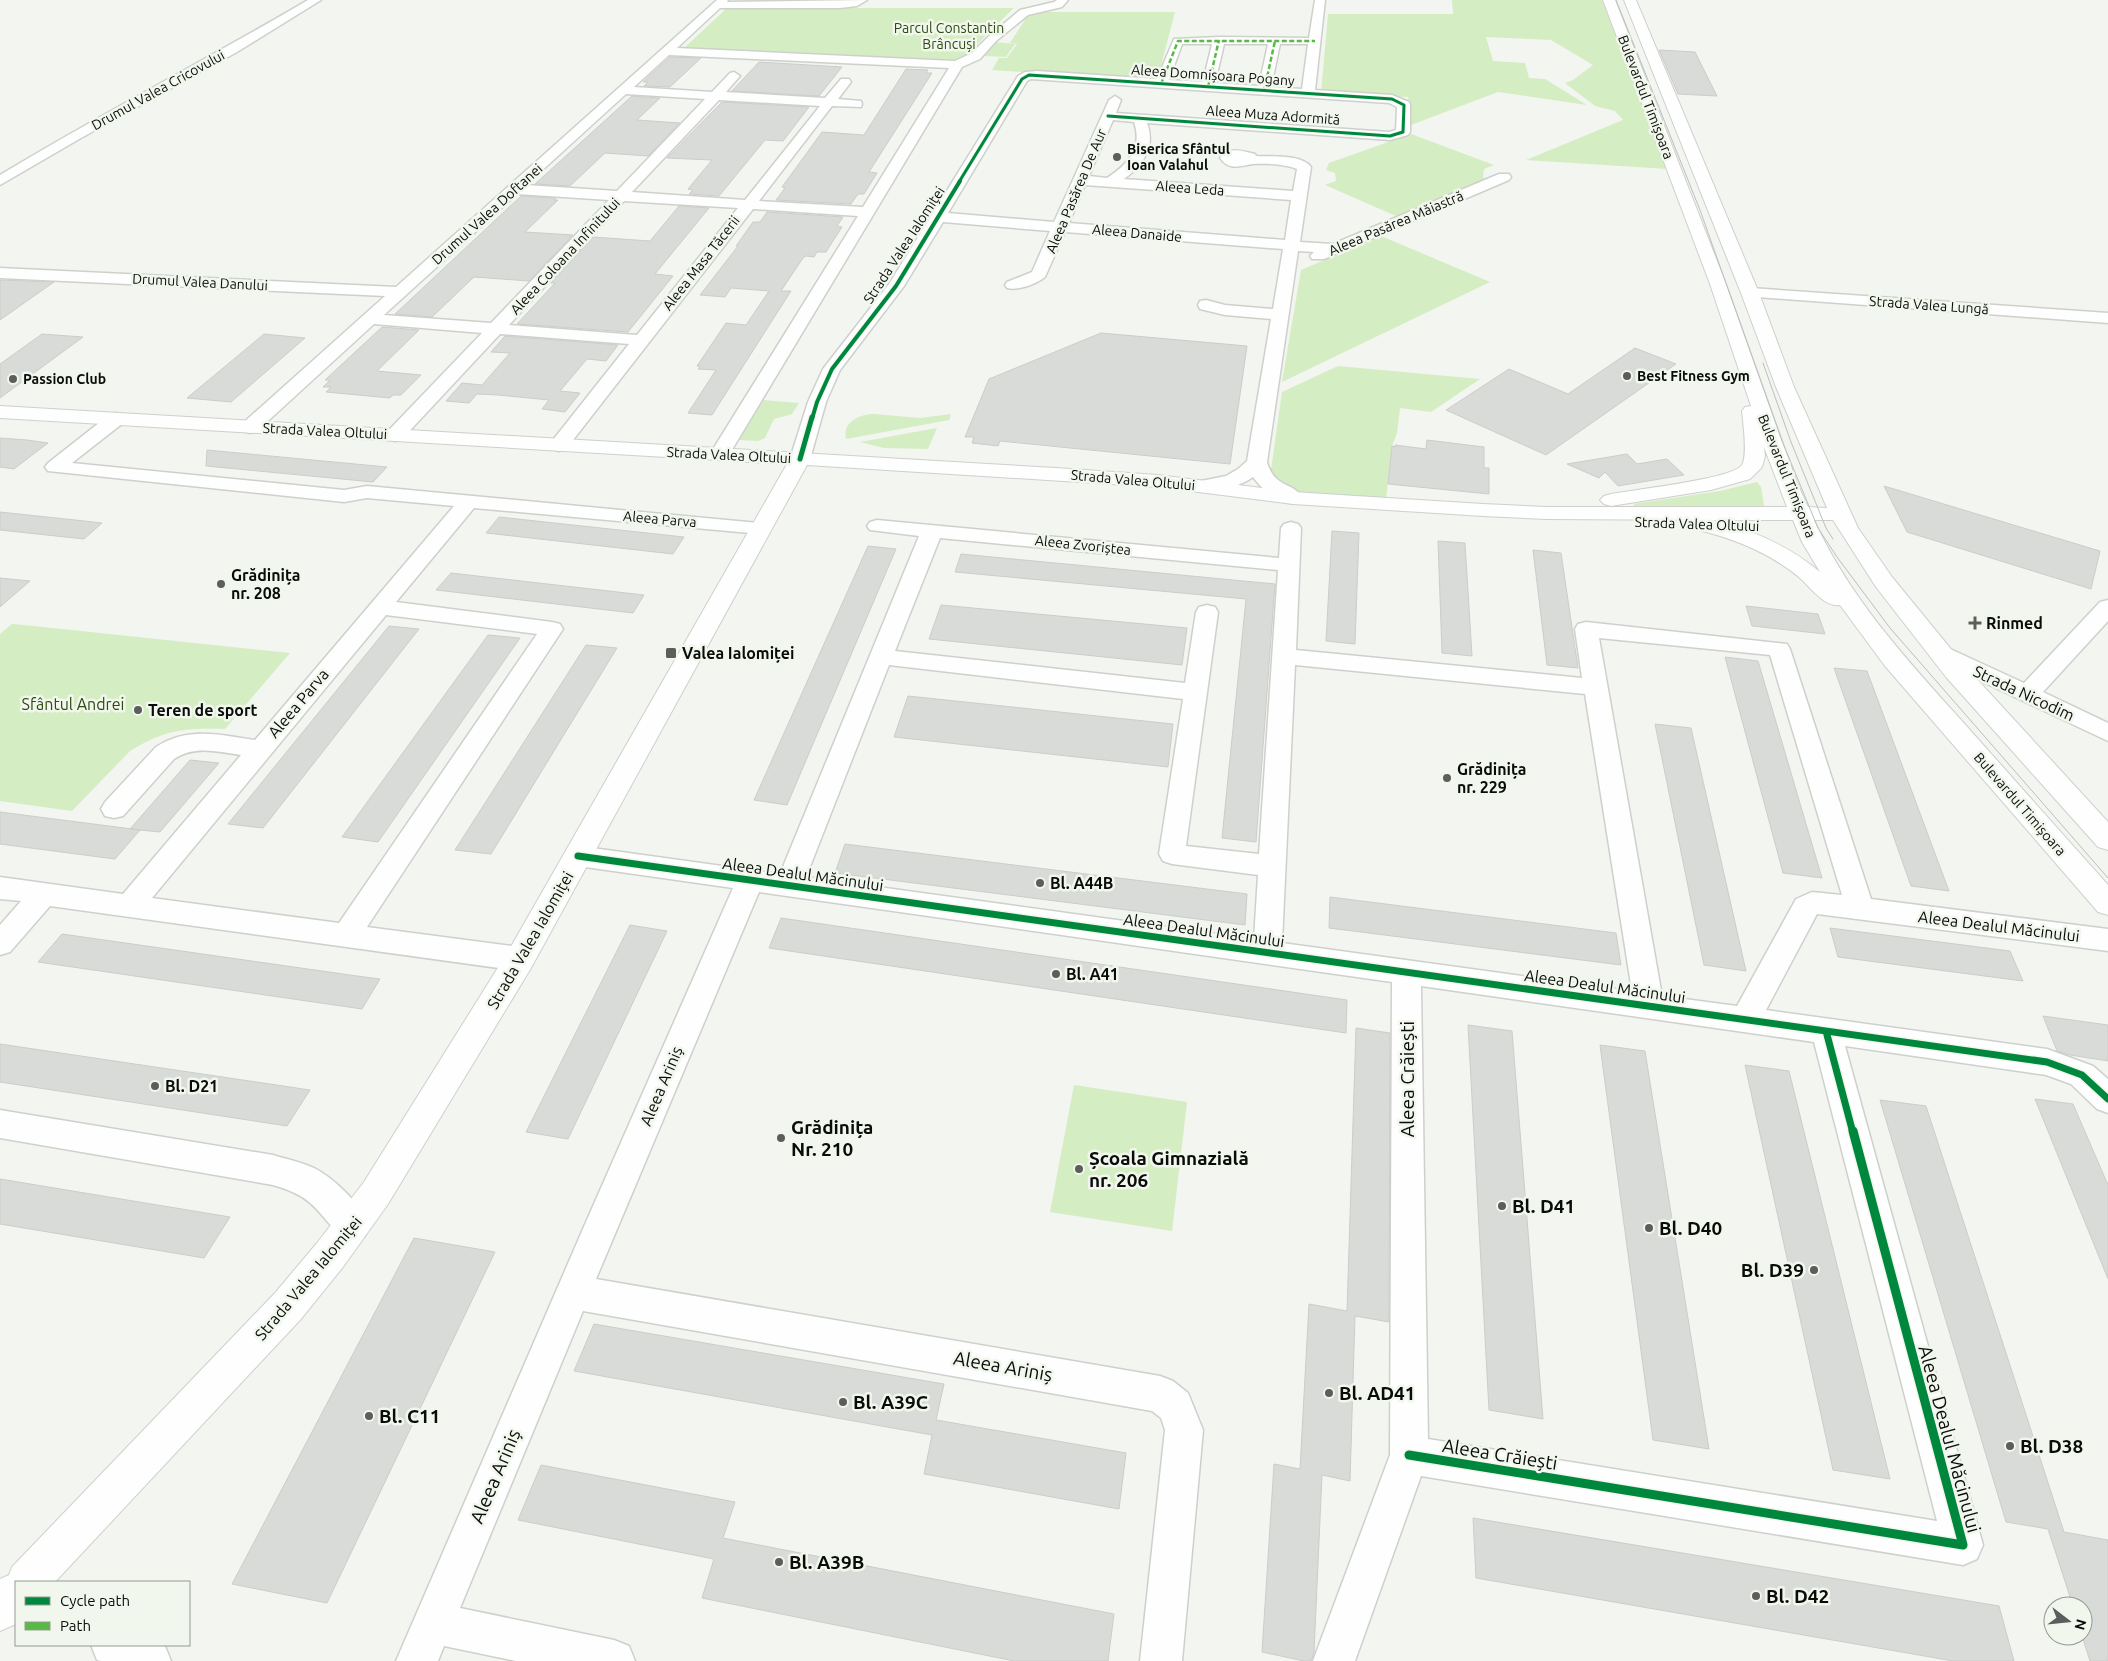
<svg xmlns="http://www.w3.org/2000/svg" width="2108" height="1661" font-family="Ubuntu,sans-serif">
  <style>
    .green { fill: #d5edc3 }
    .building { fill: #d9dbd8; stroke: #cccdca }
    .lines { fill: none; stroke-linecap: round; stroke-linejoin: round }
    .minor-casing { stroke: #ced0cc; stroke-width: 3 }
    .major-casing { stroke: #ced0cc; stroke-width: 2 }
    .minor { fill: #fdfefd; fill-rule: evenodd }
    .major { fill: #fdfefd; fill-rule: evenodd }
    .tram { stroke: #bdbebd; stroke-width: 1 }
    .quiet { stroke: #58b947; stroke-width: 2.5; stroke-dasharray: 5 2.5; stroke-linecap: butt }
    .cycleway-far4-casing { stroke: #f2f7ee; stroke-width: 4.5 }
    .cycleway-far3-casing { stroke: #f2f7ee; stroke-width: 5.5 }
    .cycleway-far2-casing { stroke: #f2f7ee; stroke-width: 8 }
    .cycleway-far1-casing { stroke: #f2f7ee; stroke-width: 10 }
    .cycleway-casing { stroke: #f2f7ee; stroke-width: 12 }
    .cycleway-far4 { stroke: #00873e; stroke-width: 3 }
    .cycleway-far3 { stroke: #00873e; stroke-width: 4 }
    .cycleway-far2 { stroke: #00873e; stroke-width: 5 }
    .cycleway-far1 { stroke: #00873e; stroke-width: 7 }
    .cycleway { stroke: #00873e; stroke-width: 9 }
    .poi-dot { fill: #5b5e5a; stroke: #f2f7ee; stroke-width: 2 }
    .labels { text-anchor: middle; stroke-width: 5; stroke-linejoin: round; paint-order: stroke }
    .far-park-label { font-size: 14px; fill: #2d4b0f; stroke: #f2f7ee }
    .far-street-label { font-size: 14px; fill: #0a0c09; stroke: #f2f7ee }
    .far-poi-label { font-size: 14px; font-weight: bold; fill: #0a0c09; stroke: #f2f7ee; text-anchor: start }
    .poi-label { font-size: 16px; font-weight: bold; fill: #0a0c09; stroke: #f2f7ee; text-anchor: start }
    .street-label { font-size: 16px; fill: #0a0c09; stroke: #f2f7ee }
    .park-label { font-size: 16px; fill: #2d4b0f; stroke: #f2f7ee }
    .near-street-label { font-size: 19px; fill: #0a0c09; stroke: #f2f7ee }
    .near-poi-label { font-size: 19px; font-weight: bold; fill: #0a0c09; stroke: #f2f7ee; text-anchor: start }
  </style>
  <rect width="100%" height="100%" fill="#f2f5f0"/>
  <!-- green -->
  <path class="green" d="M1452,0H1602L1668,169L1526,160L1623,120L1615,111L1595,106L1565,83L1573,80L1593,65L1551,40L1486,37L1493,61L1525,63L1529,78L1545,79L1587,105L1498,92L1411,125L1408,97L1321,93L1328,14H1453Z
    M727,8H1014L984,37L964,60L956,64L683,49Z
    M1030,12H1175L1157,81L992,70L999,58H1007L1017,44L1010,43Z
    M994,42L1015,44L1006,57L985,56Z
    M1411,134L1494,165L1484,169L1483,177L1486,181L1396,216L1325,185L1336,181L1335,173L1326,170L1329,163Z
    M1381,236L1490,282L1282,382L1301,270Z
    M1338,366L1480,379L1431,412L1400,408L1397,433L1392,446L1386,499C1362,498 1299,498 1282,486C1277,482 1273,475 1271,470L1282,392Z
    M763,400L799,403L792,414L774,419L765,438L758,441L739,440Z
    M874,414L920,418L951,414L949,420L846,439C842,422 860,414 874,414Z
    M937,428L928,449L884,448L860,442Z
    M1757,482L1761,487L1764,506H1635L1633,504L1720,491Z
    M12,624L24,625L290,653L225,729C185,728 166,729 130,751L72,811L0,801V634Z
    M1074,1085L1187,1102L1172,1231L1050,1212Z"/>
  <!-- building -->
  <path class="building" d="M1659,50L1695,52L1717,96L1678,94Z
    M670,57L701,58L670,87L644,86L648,82H643Z
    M759,62L842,67L819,96L732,91Z
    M906,69L928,70L926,73H932L869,172L877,173L864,194H858L851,204L776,200L785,188L782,187L822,132L864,135Z
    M632,96L660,98L637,120L680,123L648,156L605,153L570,186L535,184Z
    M722,102L809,107L783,141L765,140L719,196L689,194L693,190L688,189L712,160L667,158Z
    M521,196L556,198L554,200H558L525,232L573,235L529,281L474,277L432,317L395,314Z
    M679,206L709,208L655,274L673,276L628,332L517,324L555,283H551L593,237L650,241Z
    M767,212L843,217L837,226L842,227L826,252H817L814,257L806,256L803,258L781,291H791L712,415L688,413L716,370L698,369L700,366H697L726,323L746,325L769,291L731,288L725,297L700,295L738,246H736L753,222H760Z
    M0,280L54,282L0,320Z
    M382,327L419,330L377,371L421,375L401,395H393L390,398L326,392L331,387H323L330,380H325Z
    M1101,333L1247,346L1230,464L1000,441L998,446L972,443L974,437H965L989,379Z
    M42,334L83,337L0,398V364Z
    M264,334L305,338L231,402L187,398Z
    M505,336L618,345L606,361L587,359L560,391L580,393L565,412L542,409L549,400L498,395L477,394L469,403L446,401L462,383L482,385L510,353L491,352Z
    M1635,348L1676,364L1546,455L1446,410L1509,369L1568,394Z
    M0,438L27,440L48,443L14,469L0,467Z
    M1427,440L1484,447V468H1489V494L1388,484L1392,446L1395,447V445L1426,449Z
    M207,450L387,467L373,482L206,466Z
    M1627,454L1637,464L1667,459L1684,475L1618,486L1605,472L1599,478L1567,464Z
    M1884,486L2100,551L2091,589L1907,532Z
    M0,512L75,520L102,523L84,539L0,530Z
    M499,517L684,537L673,554L486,533Z
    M1332,531L1359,533L1355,644L1326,641Z
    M1438,541L1465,543L1472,656L1442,653Z
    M868,546L896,549L787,805L754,800Z
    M1533,550L1561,553L1578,668L1547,665Z
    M961,554L1275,584L1256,842L1222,838L1246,599L955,572Z
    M451,573L644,595L633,613L436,590Z
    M0,578L30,581L0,607Z
    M941,605L1187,628L1182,665L929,639Z
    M1746,606L1818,614L1825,634L1752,626Z
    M389,626L419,629L263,828L228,824Z
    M488,635L520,638L378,842L342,837Z
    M586,645L617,648L491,854L455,850Z
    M1725,657L1758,661L1822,878L1783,873Z
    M1834,668L1867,671L1949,891L1911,886Z
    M908,696L1173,724L1168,767L894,737Z
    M1655,724L1691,728L1746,971L1704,965Z
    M190,760L219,763L160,832L130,829Z
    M0,812L140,830L115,859L0,844Z
    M845,844L1247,894L1245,925L835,873Z
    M1330,897L1616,933L1621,965L1329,928Z
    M781,918L1347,1000L1346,1033L769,948Z
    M630,925L667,931L568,1139L526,1132Z
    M1830,928L2010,951L2023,981L1838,957Z
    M62,934L357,976L380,979L362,1009L38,962Z
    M2043,1016L2108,1025V1061L2070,1055L2057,1051Z
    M1468,1025L1512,1031L1543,1419L1489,1410Z
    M1356,1028L1390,1033L1389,1322L1355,1316L1350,1481L1322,1475L1314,1652L1311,1661H1304L1262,1652L1274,1464L1300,1469L1309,1304L1347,1311Z
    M0,1044L310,1090L287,1126L0,1082Z
    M1600,1045L1645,1051L1709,1449L1653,1440Z
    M1745,1065L1789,1071L1890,1479L1833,1470Z
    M2035,1099L2073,1104L2108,1185V1279Z
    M1880,1100L1926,1106L2064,1532L2108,1540V1661H2090L2082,1636L2083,1606H2073L2048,1529L2006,1522Z
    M0,1179L230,1217L204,1258L0,1224Z
    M414,1238L495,1252L327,1603L232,1584Z
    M594,1324L944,1384L936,1420L1126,1453L1119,1509L924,1474L932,1435L574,1371Z
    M541,1465L735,1502L723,1538L1114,1614L1108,1661H1014L702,1598L714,1559L518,1520Z
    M1473,1518L1999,1606L2014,1661H1953L1476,1578Z"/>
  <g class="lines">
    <defs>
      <path id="minor" d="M308,0H321L237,52L81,138L0,185V175C101,114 206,60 308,0Z
        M717,0H728L727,2L867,0L857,6L840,8H720L677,48L955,61L972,53L988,37L1020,10L1054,2L1057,0H1068L1062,7L1028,15L996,41L980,59L962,67L727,458L720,460L713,458L710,454L858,216L753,209L566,449L559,451L552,449L549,445L629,344L500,334L402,439L395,441L388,439L386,435L388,431L482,333L374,324L257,431L250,433L243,431L241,427L243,423L385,296L0,278V268L396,287ZM669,55L949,68L863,207L759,201L832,106L861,107L862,104L861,101L838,99L851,82L849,79H841L825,98L726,92L740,76L734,72L730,73L712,92L634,87ZM626,94L705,99L617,191L526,185ZM719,100L820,106L745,200L632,192ZM517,194L609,200L491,323L384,315ZM624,201L738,208L637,335L509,325Z
        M1315,0H1325L1315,90L1392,95L1409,102L1410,105V132L1408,135L1390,140L1147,123C1156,147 1143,165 1124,179L1293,191L1297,169C1285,164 1265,163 1253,164C1240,166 1229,171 1220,158C1229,146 1242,151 1255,154L1256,156C1272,157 1301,154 1311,167L1300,242L1333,244L1499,174H1509L1511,177L1509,180L1324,259H1312L1310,256L1314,252L1298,251L1267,462C1275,489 1292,481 1303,498L1300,502C1282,507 1263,491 1253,477C1239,487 1213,495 1196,490L1193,486L1196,482L1226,476L1238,469L1247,461L1271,319L1225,315L1200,309L1198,305L1200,301L1206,300L1225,305L1273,309L1283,249L1065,232L1045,277C1036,284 1018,291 1007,288L1005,285L1007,282L1032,272L1050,231L943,222L904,286L840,370L826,402L810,459L807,463L800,465L793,463L790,459L808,402L823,369L889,284L1018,76L1025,72L1037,71L1157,79L1174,39L1219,37L1309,38ZM1182,44H1212L1203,82L1169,80ZM1224,44H1268L1259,86L1215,83ZM1280,44H1308L1302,89L1271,87ZM1031,79L1389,103L1397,107L1396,130L1389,132L1116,113L1121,100L1115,96L1109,100L1054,222L948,213L1027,81ZM1113,120L1134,122C1143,148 1128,164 1107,178L1089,176ZM1085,185L1291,200L1285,240L1069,223Z
        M1750,288L2108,313V323L1744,296L1742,293L1744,290Z
        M116,413L123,415L125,419L123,423L72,463L344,490L367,486L768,524L771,528L768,532L761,534L474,508L396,602L552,622L560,624L563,629L367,927L520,947L530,951L534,959L530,967L520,971L50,906L10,952L0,955V925L21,901L0,899V877L123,894L241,755C217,752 195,745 174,759L123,816L114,818L105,816L101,809L105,802L156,747C188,726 220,735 255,740L454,506L367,498L344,502L48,471L45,467L48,463L109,415ZM386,615L537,634L339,923L152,898Z
        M877,520L1279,558L1281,528L1284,524L1291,522L1298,524L1301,528L1296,650L1582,678L1575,629L1578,624L1586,622L1787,644L1790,649L1871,899L2108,929V951L1817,914L1766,1010L2047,1049L2093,1066L2108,1079V1113L2097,1109L2071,1084L2046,1075L1845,1046L1983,1545L1977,1559L1963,1565L1421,1476L1355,1661H1313L1390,1455L1392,982L759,892L596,1279L1160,1376L1173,1381L1188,1393L1203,1430L1182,1661H1140L1165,1430L1161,1418L1152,1411L583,1311L460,1608L614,1640L629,1646L635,1661H516L444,1646L438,1661H396L586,1222L733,888L578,866L569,863L565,856L569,849L578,846L780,874L919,536L870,530L867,526L870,522ZM940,538L1278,570L1259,854L1186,846L1218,612L1215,607L1207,605L1199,607L1196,612L1185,683L895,651ZM1599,638L1770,655L1842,895L1812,892L1796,899L1737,1006L1662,996ZM889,665L1183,699L1159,854L1163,861L1172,864L1258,875L1254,939L806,877ZM1295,665L1585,694L1632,991L1282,943ZM1421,986L1814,1042L1937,1521L1428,1439Z
        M2108,600V621L2043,692L2108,723V741L1932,658L1929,653L1932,648L1940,646L1948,648L2024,683L2100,602Z
        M0,1110L273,1155C286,1159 301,1162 314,1168C334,1178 361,1205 370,1225L365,1236L353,1241C332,1233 325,1215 309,1202C298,1193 286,1189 273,1185L0,1138Z
        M91,1645H161L165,1646L171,1661H101L97,1660Z"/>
      <path id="major" d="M1603,0H1615L1726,284L1797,483L1808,507L1827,508L1776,387L1741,293L1624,0H1636L1759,293L1794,387L1858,528L1892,577L1964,665L2108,822V850L2098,847L1946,677L1876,587L1833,520H1814C1849,597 1906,659 1962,721C2010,775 2059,830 2108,885V915L2098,912L1885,666L1840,605C1825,608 1810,587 1800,578C1771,554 1738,540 1702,531L1699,526L1702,521L1708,520L1547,519L1483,516L1293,504L1158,487L807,465L531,968L388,1204L343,1267L301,1319L55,1582H16V1624L0,1631V1579L9,1575L12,1567L275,1293L317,1243L364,1182L509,950L787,464L0,418V406L1056,468L1158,475L1293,492L1483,504L1547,507H1787L1764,447L1765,456L1762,467L1750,479L1711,490L1611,506L1604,504L1600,500L1604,496L1611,494C1632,490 1733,479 1742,465C1748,455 1743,423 1742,411L1745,407L1751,406L1710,284ZM1712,520H1793L1802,542L1820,572C1788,545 1752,530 1712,520Z"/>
    </defs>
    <!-- minor casing -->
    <use href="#minor" class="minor-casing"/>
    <!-- major casing -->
    <use href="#major" class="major-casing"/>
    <!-- minor -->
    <use href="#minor" class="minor"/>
    <!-- major -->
    <use href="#major" class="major"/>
    <!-- tram -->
    <path class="tram" d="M1616,0L1700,210L1782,441L1818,528L1837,557L1890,628L2108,878
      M1763,363L1791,442L1826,528L1833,539"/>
    <!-- quiet -->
    <path class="quiet" d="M1161,84L1178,41H1315
      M1208,87L1219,40
      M1264,91L1275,41"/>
    <defs>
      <path id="cycleway-far4" d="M959,182L1022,79L1029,75L1392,99L1404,105L1403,132L1390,136L1108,116"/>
      <path id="cycleway-far3" d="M812,419L817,402L832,369L896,286L960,181"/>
      <path id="cycleway-far2" d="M800,459L812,417"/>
      <path id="cycleway-far1" d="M578,856L2047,1062L2082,1075L2108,1099
        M1826,1031L1853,1133"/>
      <path id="cycleway" d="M1409,1455L1963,1545L1853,1131"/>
    </defs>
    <!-- cycleway-far4 casing -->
    <use href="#cycleway-far4" class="cycleway-far4-casing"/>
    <!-- cycleway-far3 casing -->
    <use href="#cycleway-far3" class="cycleway-far3-casing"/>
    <!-- cycleway-far2 casing -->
    <use href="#cycleway-far2" class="cycleway-far2-casing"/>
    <!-- cycleway-far1 casing -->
    <use href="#cycleway-far1" class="cycleway-far1-casing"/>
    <!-- cycleway casing -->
    <use href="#cycleway" class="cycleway-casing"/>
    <!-- cycleway-far4 -->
    <use href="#cycleway-far4" class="cycleway-far4"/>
    <!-- cycleway-far3 -->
    <use href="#cycleway-far3" class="cycleway-far3"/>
    <!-- cycleway-far2 -->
    <use href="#cycleway-far2" class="cycleway-far2"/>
    <!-- cycleway-far1 -->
    <use href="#cycleway-far1" class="cycleway-far1"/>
    <!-- cycleway -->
    <use href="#cycleway" class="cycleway"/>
  </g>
  <!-- markers -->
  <g class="poi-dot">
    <circle cx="1117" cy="157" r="5"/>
    <circle cx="1627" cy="376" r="5"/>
    <circle cx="13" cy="379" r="5"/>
    <circle cx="221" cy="584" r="5"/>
    <path d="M1972.5 615.5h5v5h5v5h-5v5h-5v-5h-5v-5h5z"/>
    <rect x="665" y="647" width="12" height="12" rx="2.5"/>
    <circle cx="138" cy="710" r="5"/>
    <circle cx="1447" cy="778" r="5"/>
    <circle cx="1040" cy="883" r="5"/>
    <circle cx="1056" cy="974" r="5"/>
    <circle cx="155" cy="1086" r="5"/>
    <circle cx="781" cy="1138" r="5"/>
    <circle cx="1079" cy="1169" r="5"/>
    <circle cx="1502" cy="1206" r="5"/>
    <circle cx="1649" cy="1228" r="5"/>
    <circle cx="1814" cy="1270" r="5"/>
    <circle cx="1329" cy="1393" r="5"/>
    <circle cx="843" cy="1402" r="5"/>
    <circle cx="369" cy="1416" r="5"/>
    <circle cx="2010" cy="1446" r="5"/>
    <circle cx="779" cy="1562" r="5"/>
    <circle cx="1756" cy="1596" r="5"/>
  </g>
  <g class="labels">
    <!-- far-park labels -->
    <g class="far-park-label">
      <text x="949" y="33">Parcul Constantin<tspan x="949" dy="16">Brâncuși</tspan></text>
    </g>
    <!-- far-street labels -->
    <g class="far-street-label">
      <text transform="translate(1213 75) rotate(4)" y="5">Aleea Domnișoara Pogany</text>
      <text transform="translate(158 90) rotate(-29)" y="5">Drumul Valea Cricovului</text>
      <text transform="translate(1646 97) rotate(69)" y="5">Bulevardul Timișoara</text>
      <text transform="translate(1273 115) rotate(4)" y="5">Aleea Muza Adormită</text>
      <text transform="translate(1190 188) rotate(4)" y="5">Aleea Leda</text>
      <text transform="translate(1076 191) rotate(-67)" y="5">Aleea Pasărea De Aur</text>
      <text transform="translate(487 214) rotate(-42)" y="5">Drumul Valea Doftanei</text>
      <text transform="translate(1396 223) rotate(-23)" y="5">Aleea Pasărea Măiastră</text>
      <text transform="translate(1137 233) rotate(5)" y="5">Aleea Danaide</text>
      <text transform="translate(904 245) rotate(-57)" y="5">Strada Valea Ialomiței</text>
      <text transform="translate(565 256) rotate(-47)" y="5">Aleea Coloana Infinitului</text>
      <text transform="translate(701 263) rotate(-52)" y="5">Aleea Masa Tăcerii</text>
      <text transform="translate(200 282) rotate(3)" y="5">Drumul Valea Danului</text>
      <text transform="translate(1929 305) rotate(4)" y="5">Strada Valea Lungă</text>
      <text transform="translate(325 431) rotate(3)" y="5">Strada Valea Oltului</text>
      <text transform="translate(729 455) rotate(3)" y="5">Strada Valea Oltului</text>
      <text transform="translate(1787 476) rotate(68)" y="5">Bulevardul Timișoara</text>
      <text transform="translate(1133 480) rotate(5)" y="5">Strada Valea Oltului</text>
      <text transform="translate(660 519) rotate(5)" y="5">Aleea Parva</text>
      <text transform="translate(1697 524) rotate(2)" y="5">Strada Valea Oltului</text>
      <text transform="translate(1083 545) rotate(6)" y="5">Aleea Zvoriștea</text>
      <text transform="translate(2020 804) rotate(49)" y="5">Bulevardul Timișoara</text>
    </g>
    <!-- far-poi labels -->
    <g class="far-poi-label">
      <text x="1127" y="154">Biserica Sfântul<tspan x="1127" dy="16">Ioan Valahul</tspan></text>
      <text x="1637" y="381">Best Fitness Gym</text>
      <text x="23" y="384">Passion Club</text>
    </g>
    <!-- poi labels -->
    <g class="poi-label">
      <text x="231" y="581">Grădinița<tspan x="231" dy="18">nr. 208</tspan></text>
      <text x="1986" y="629">Rinmed</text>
      <text x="682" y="659">Valea Ialomiței</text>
      <text x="148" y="716">Teren de sport</text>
      <text x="1457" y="775">Grădinița<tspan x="1457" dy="18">nr. 229</tspan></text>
      <text x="1050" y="889">Bl. A44B</text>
      <text x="1066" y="980">Bl. A41</text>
      <text x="165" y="1092">Bl. D21</text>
    </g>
    <!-- street labels -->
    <g class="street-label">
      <text transform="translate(2024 693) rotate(25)" y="6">Strada Nicodim</text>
      <text transform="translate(298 703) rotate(-50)" y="6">Aleea Parva</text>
      <text transform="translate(803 874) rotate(8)" y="6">Aleea Dealul Măcinului</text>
      <text transform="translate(1999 926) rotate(7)" y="6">Aleea Dealul Măcinului</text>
      <text transform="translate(1204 930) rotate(8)" y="6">Aleea Dealul Măcinului</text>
      <text transform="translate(530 940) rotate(-60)" y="6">Strada Valea Ialomiței</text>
      <text transform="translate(1605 986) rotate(8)" y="6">Aleea Dealul Măcinului</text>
      <text transform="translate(661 1086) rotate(-67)" y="6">Aleea Ariniș</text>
      <text transform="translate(308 1278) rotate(-50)" y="6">Strada Valea Ialomiței</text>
    </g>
    <!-- park labels -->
    <g class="park-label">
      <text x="73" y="710">Sfântul Andrei</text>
    </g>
    <!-- near-street labels -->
    <g class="near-street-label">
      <text transform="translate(1407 1079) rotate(-90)" y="7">Aleea Crăiești</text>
      <text transform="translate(1003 1366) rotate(10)" y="7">Aleea Ariniș</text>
      <text transform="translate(1950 1439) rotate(75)" y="7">Aleea Dealul Măcinului</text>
      <text transform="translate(1500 1454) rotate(9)" y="7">Aleea Crăiești</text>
      <text transform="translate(495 1476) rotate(-67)" y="7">Aleea Ariniș</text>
    </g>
    <!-- near-poi labels -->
    <g class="near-poi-label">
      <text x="791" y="1134">Grădinița<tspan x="791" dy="22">Nr. 210</tspan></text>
      <text x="1089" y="1165">Școala Gimnazială<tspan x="1089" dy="22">nr. 206</tspan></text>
      <text x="1512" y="1213">Bl. D41</text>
      <text x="1659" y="1235">Bl. D40</text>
      <text x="1804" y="1277" text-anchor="end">Bl. D39</text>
      <text x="1339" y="1400">Bl. AD41</text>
      <text x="853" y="1409">Bl. A39C</text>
      <text x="379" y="1423">Bl. C11</text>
      <text x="2020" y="1453">Bl. D38</text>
      <text x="789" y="1569">Bl. A39B</text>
      <text x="1766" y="1603">Bl. D42</text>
    </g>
  </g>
  <!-- legend -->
  <rect x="15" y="1581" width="175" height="65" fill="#f2f7ee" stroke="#959992"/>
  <rect x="25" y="1597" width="25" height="8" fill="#00873e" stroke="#959992"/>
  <text x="60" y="1606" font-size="15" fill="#0a0c09">Cycle path</text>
  <rect x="25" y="1622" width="25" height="8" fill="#58b947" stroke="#959992"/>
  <text x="60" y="1631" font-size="15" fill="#0a0c09">Path</text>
  <!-- north arrow -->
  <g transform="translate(2068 1621) rotate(106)"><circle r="24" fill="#f2f7ee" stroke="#959992"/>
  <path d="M0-4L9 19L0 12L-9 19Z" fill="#5b5e5a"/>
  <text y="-8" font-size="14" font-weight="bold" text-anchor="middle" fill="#0a0c09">N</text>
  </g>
</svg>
